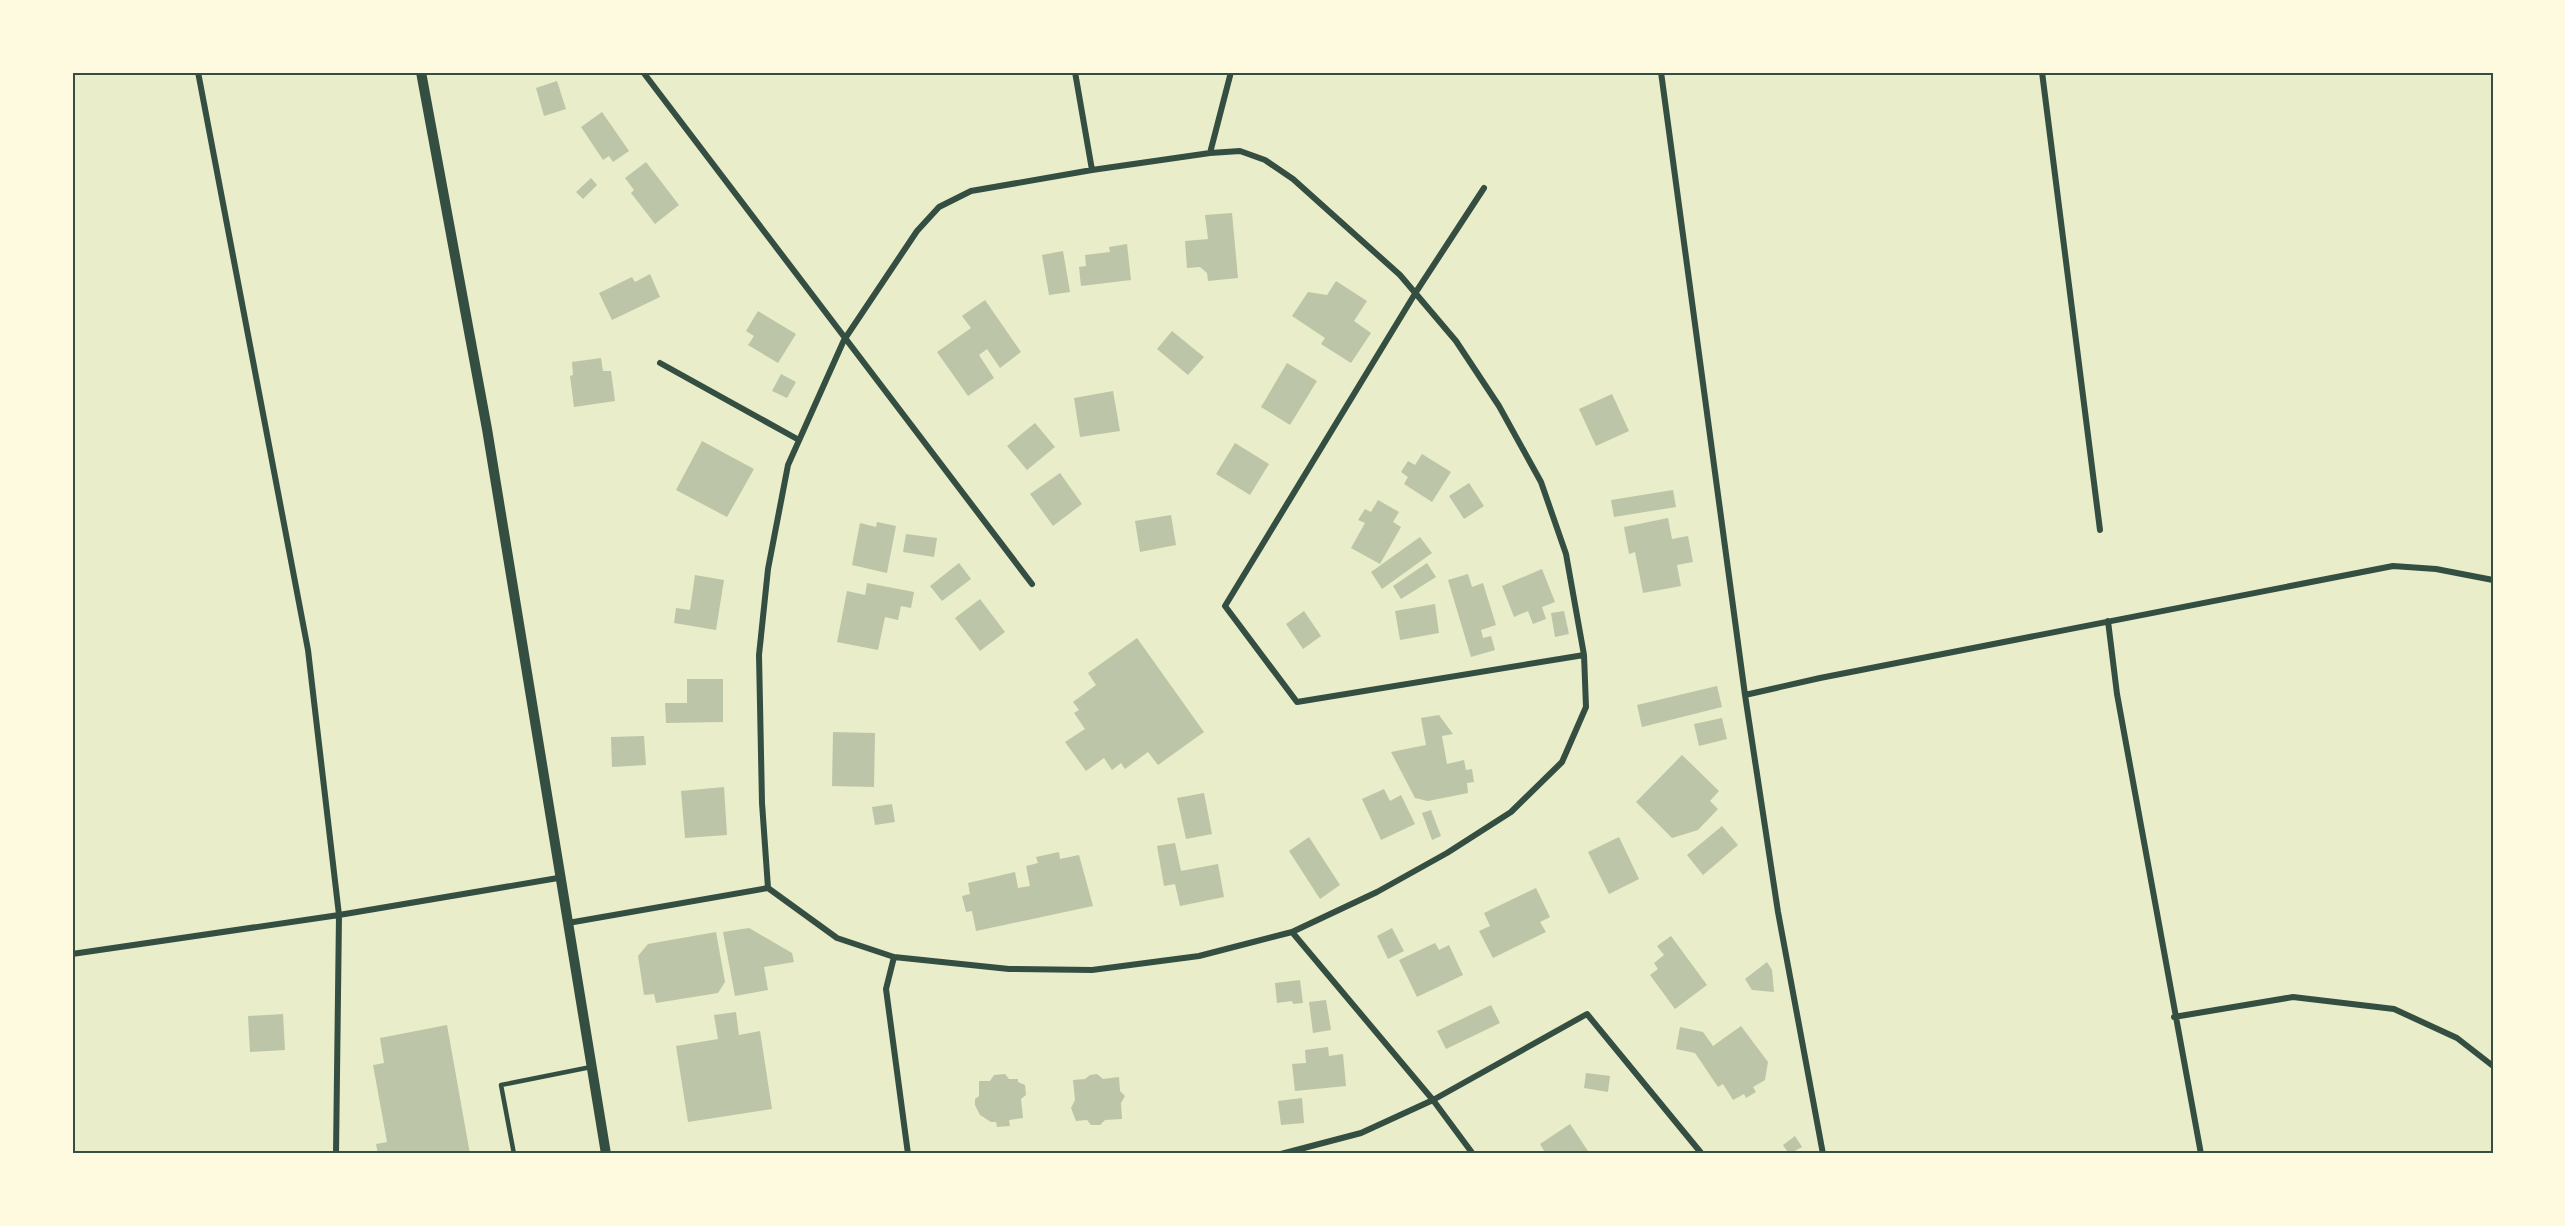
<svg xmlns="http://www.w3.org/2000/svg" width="2565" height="1226" font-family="'Fira Sans Condensed',sans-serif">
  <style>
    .building { fill: #bcc5a7 }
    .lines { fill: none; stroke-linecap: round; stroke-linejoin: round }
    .service { stroke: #344e41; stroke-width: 4.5 }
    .minor { stroke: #344e41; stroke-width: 6 }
    .tertiary { stroke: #344e41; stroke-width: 10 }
    .neatline { fill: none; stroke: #344e41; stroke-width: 2 }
  </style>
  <rect width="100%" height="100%" fill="#e9edc9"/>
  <!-- building -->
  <path class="building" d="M557,81L566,109L544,116L536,88Z
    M602,112L629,151L613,162L609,156L603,160L581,127Z
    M646,162L679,205L655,224L631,193L634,190L625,178Z
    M591,178L597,185L583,199L576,192Z
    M1232,213L1238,278L1208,281L1207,273L1200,267L1187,268L1185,241L1208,239L1205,215Z
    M1127,244L1131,280L1081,286L1079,267L1086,266L1085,255L1110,252L1109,247Z
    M1063,251L1070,292L1049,295L1042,255Z
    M650,274L660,297L612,320L599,293L632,277L635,282Z
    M1336,281L1367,301L1354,321L1371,333L1351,363L1321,344L1325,338L1292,316L1308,292L1327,295Z
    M985,300L1021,352L1000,368L987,349L979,355L994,378L968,396L937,352L971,328L962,316Z
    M758,311L796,334L778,363L748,345L754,336L746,331Z
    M1172,331L1204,357L1188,375L1157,349Z
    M601,358L603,371H611L615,401L574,407L570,376L573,375L572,362Z
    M1287,363L1317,381L1290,425L1261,407Z
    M781,374L796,382L787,398L772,391Z
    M1113,391L1120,431L1080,437L1074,398Z
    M1612,394L1629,431L1596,446L1579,409Z
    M1035,423L1055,447L1027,470L1007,446Z
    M702,441L754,469L727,517L676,490Z
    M1235,443L1269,464L1250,495L1216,474Z
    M1422,454L1451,472L1432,502L1404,484L1408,477L1401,472L1408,461L1415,465Z
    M1060,473L1082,504L1053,526L1030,494Z
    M1469,483L1484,506L1464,519L1449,496Z
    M1673,490L1676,507L1614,517L1611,500Z
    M1378,500L1399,512L1393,522L1401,527L1380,564L1351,548L1365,523L1358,520L1365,509L1371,512Z
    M1171,515L1176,545L1140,552L1135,521Z
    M1668,518L1672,539L1688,536L1693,562L1677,565L1681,586L1643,593L1635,552L1629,554L1624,527Z
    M877,522L896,526L887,573L852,565L860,523L876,527Z
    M906,534L937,538L934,557L903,552Z
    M1420,537L1432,553L1382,589L1371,572Z
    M959,563L971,579L942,601L930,586Z
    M1427,563L1436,577L1401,599L1393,586Z
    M1542,569L1555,602L1542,607L1546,619L1533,624L1528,611L1514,617L1502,586Z
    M1468,574L1472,587L1483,583L1496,625L1481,630L1483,638L1491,636L1495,650L1471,657L1448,580Z
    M695,575L724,580L716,630L674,623L676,608L690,610Z
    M867,583L914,592L911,608L901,606L898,620L885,617L878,650L837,642L847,591L865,595Z
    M980,599L1005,632L980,651L955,618Z
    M1435,604L1439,633L1400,640L1395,611Z
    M1304,611L1321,636L1303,649L1286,624Z
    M1564,611L1569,634L1555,637L1551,613Z
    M1137,638L1204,732L1158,765L1148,752L1125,769L1121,763L1112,770L1104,758L1086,771L1065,742L1085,729L1074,713L1079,710L1073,702L1096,685L1088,673Z
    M687,679H723V722L666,723L665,703H687Z
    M1717,686L1722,707L1642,727L1637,705Z
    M1439,715L1453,734L1442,736L1447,764L1464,760L1466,770L1472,769L1474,782L1467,783L1468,793L1428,801L1415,798L1391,752L1426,745L1421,718Z
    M1722,718L1727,739L1699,746L1694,724Z
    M833,732L875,733L874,787L832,786Z
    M644,736L646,765L612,767L611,737Z
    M1682,755L1719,791L1710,801L1718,809L1698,830L1672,838L1636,802Z
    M724,787L727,835L685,838L681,791Z
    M1384,789L1390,801L1401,795L1415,824L1381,840L1362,799Z
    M1204,793L1212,834L1186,839L1177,798Z
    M892,804L895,822L875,825L872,807Z
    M1431,810L1441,836L1432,840L1422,813Z
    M1722,826L1738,845L1703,875L1687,855Z
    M1309,837L1340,885L1320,899L1289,851Z
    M1619,837L1639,879L1609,894L1588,852Z
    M1175,843L1181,871L1218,864L1224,897L1180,906L1175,884L1164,886L1157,846Z
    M1059,852L1060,859L1079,855L1093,906L976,931L972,911L966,912L962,896L970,894L968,883L1015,872L1018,888L1030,886L1026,866L1038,863L1036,857Z
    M1536,888L1550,917L1540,922L1546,932L1493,958L1479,931L1490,926L1484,913Z
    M749,928L792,953L794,962L764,967L768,990L735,996L723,932Z
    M1392,928L1404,951L1388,959L1377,936Z
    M716,932L725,982L718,993L656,1003L654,994L644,995L638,956L648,944Z
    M1671,936L1707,985L1675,1009L1650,975L1658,969L1654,963L1664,955L1657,946Z
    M1435,943L1439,950L1449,945L1463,975L1417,997L1399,960Z
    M1767,962L1772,970L1774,992L1752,990L1745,979Z
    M1300,980L1303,1003L1293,1004L1292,1001L1277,1003L1275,983Z
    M1326,1000L1331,1030L1313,1033L1309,1002Z
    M1491,1005L1500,1023L1446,1049L1437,1031Z
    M736,1012L739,1035L760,1031L772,1109L688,1122L676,1046L718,1039L714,1015Z
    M283,1014L285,1050L250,1052L248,1016Z
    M447,1025L470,1154H378L376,1144L387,1142L373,1065L384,1063L380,1038Z
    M1741,1026L1768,1062L1765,1080L1753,1087L1756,1092L1746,1098L1744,1094L1733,1100L1723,1084L1718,1087L1695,1053L1676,1049L1680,1027L1703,1032L1713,1046Z
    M1328,1047L1329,1056L1343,1054L1346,1086L1295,1091L1292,1064L1306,1063L1305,1050Z
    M1586,1073L1610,1076L1608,1092L1584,1088Z
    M1005,1074L1009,1079H1018V1082L1025,1085L1026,1095L1021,1099L1023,1118L1009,1120L1010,1126L997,1127L996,1122H991L980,1115L975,1105V1099L979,1096V1081H990L994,1075Z
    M1097,1074L1103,1079L1119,1077L1120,1091L1125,1096L1121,1103L1122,1119L1105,1120L1100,1125H1091L1087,1120L1076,1121L1071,1108L1075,1100L1073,1080L1085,1079L1090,1075Z
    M1302,1098L1304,1123L1281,1125L1278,1101Z
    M1570,1124L1590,1154H1546L1540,1144Z
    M1795,1136L1802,1147L1789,1154L1783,1145Z"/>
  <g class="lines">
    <!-- service -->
    <path class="service" d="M514,1154L501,1085L591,1067"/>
    <!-- minor -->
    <path class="minor" d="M198,72L308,650L339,915L336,1154
      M643,72L1032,584
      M1075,72L1092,170
      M1661,72L1745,695L1778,912L1823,1154
      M2042,72L2100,530
      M1240,151L1265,160L1293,179L1400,275L1456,341L1499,406L1541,482L1566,554L1584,655L1586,707L1562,762L1511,812L1447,853L1377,892L1292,932L1199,956L1092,970L1009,969L894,957L837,938L768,888L762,803L759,655L768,569L788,465L844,340L917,231L939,207L971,191L1092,170L1210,153Z
      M1210,153L1231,72
      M1484,188L1416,292L1225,606L1297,702L1584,655
      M660,363L799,440
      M2108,621L2117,694L2201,1154
      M1745,695L1820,678L2393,566L2436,569L2493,580
      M568,923L768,888
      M1292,932L1433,1100L1473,1154
      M72,954L339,915L558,878
      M894,957L886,989L908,1154
      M2174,1017L2293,997L2394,1009L2457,1038L2493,1066
      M1281,1154L1361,1133L1433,1100L1587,1014L1702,1154"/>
    <!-- tertiary -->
    <path class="tertiary" d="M421,72L487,429L606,1154"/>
  </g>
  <!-- border -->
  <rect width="2565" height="1226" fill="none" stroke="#fefae0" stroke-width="147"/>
  <rect x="74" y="74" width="2418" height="1078" class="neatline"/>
</svg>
